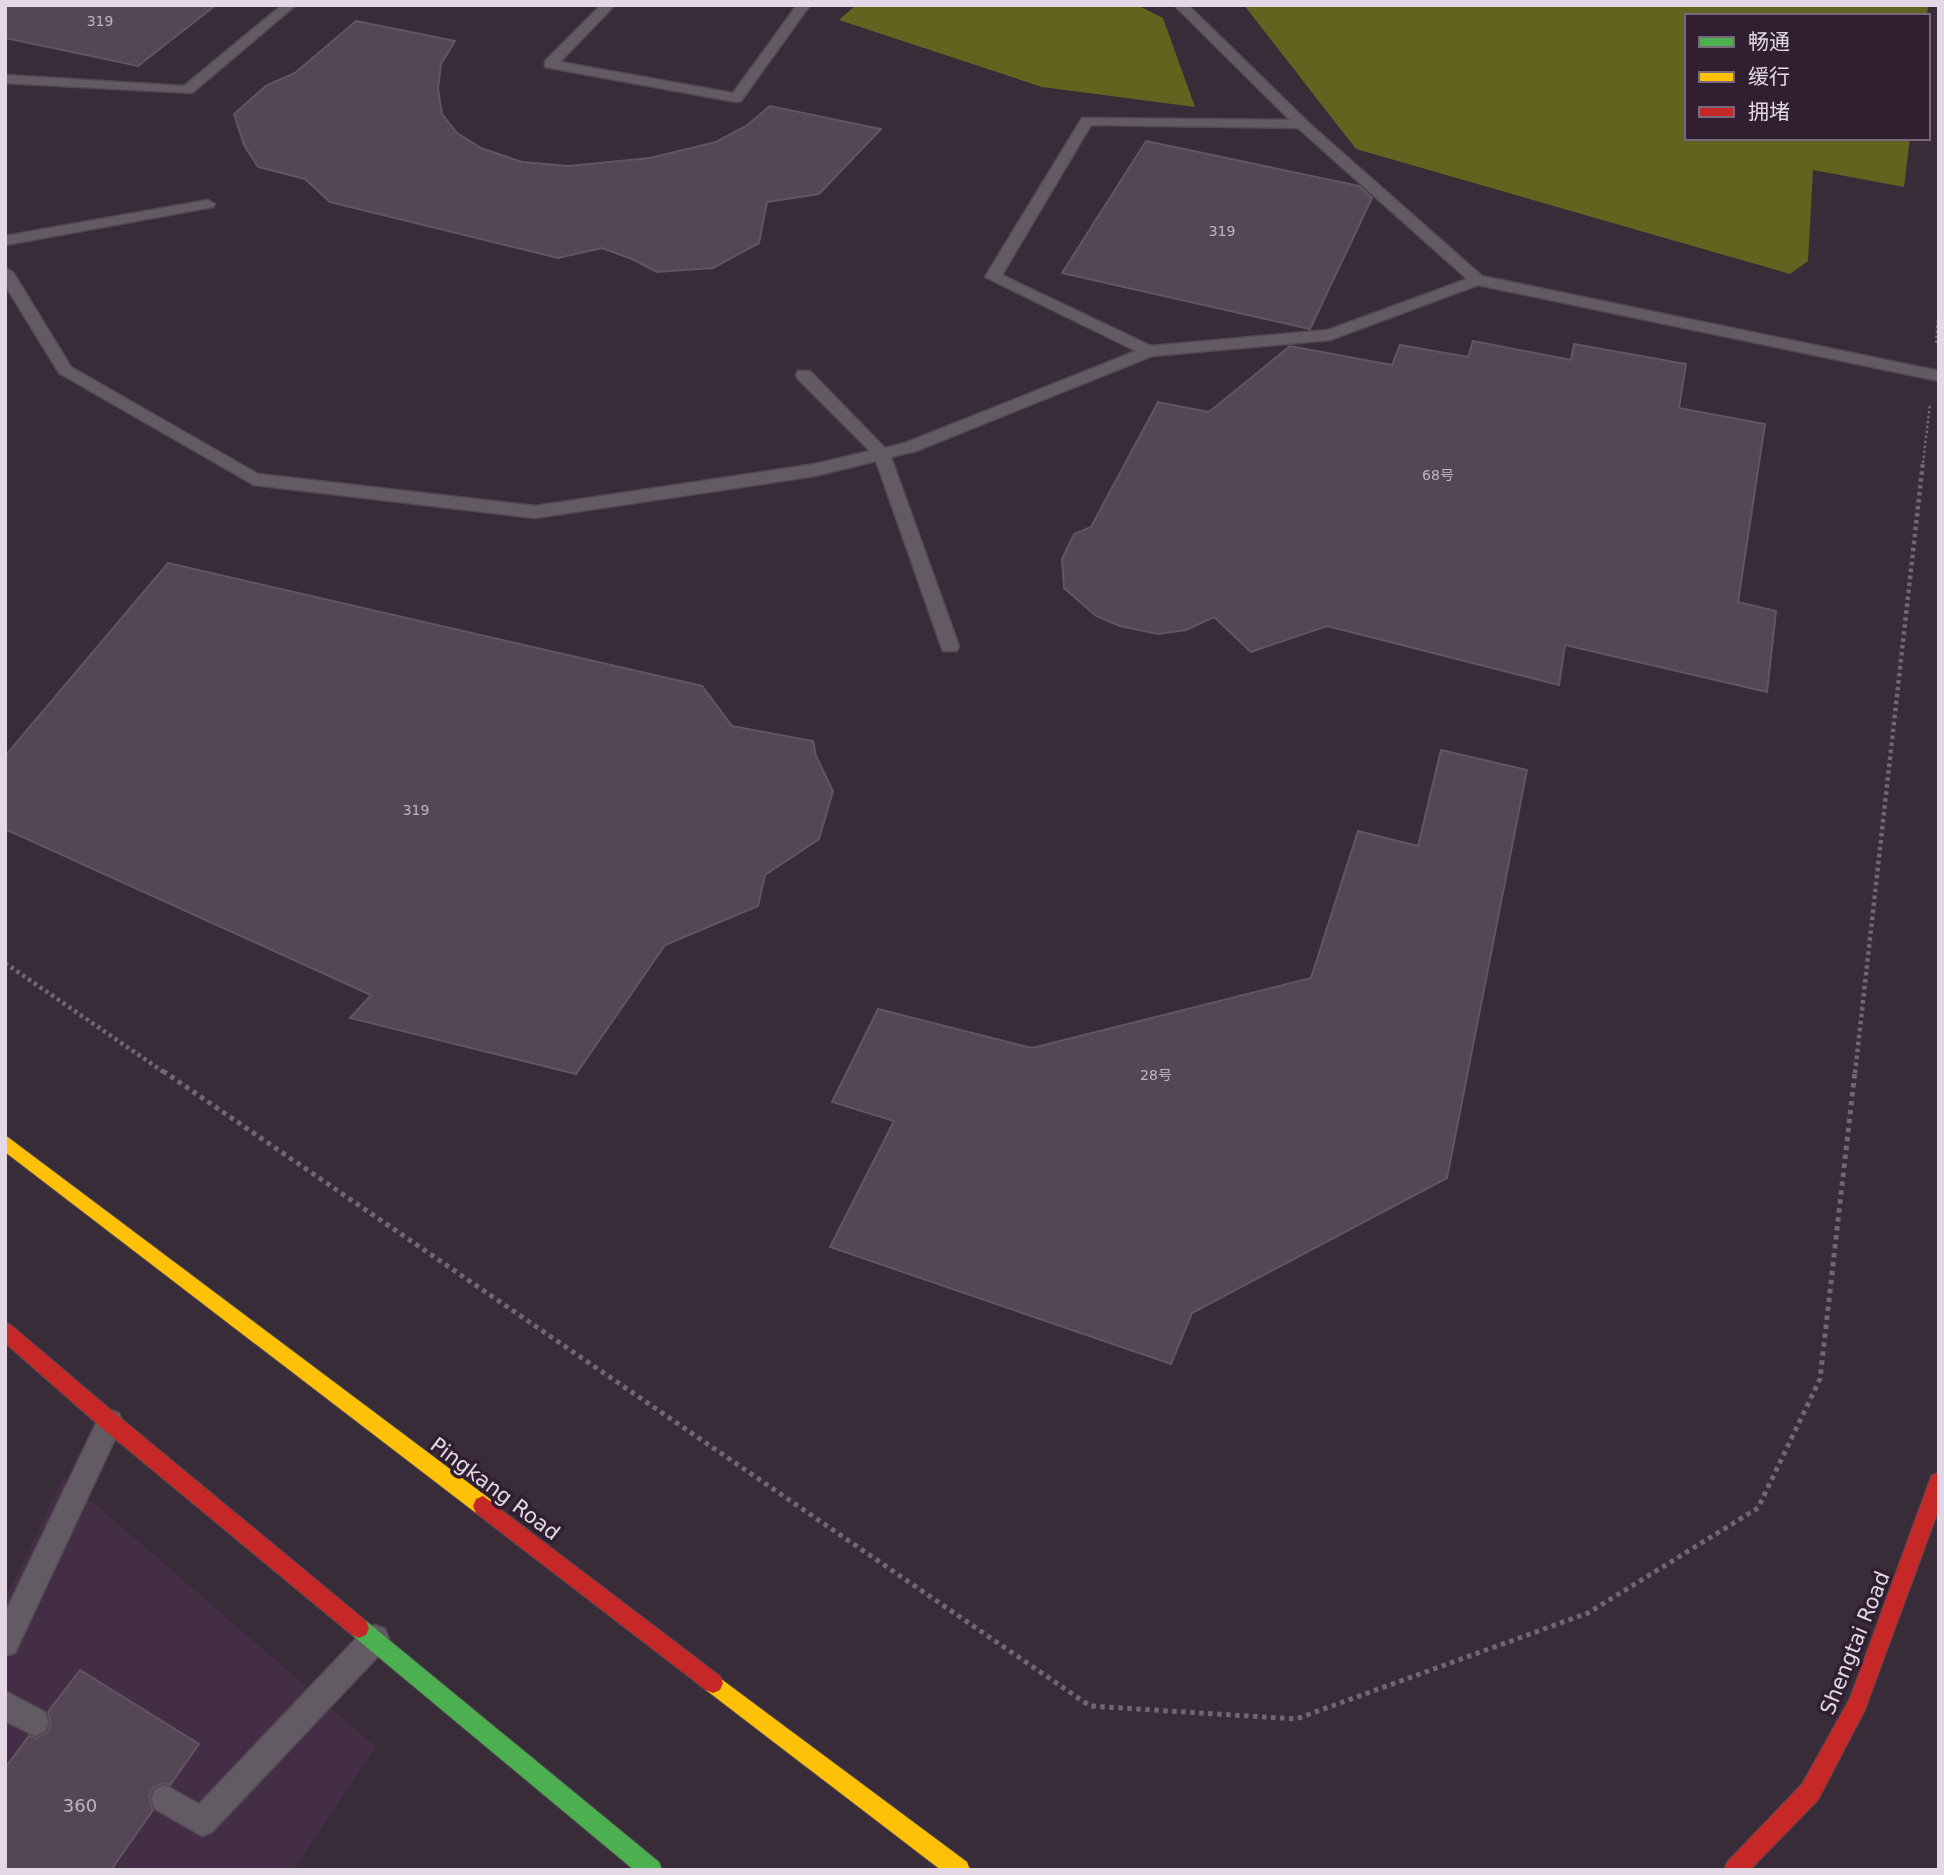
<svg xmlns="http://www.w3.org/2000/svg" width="1944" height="1875" font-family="'DejaVu Sans','Noto Sans SC',sans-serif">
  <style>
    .built { fill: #442e46 }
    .forest { fill: #60641f }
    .building { fill: #544655; stroke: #5f5660; stroke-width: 2 }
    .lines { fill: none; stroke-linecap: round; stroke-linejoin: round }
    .lane-casing { stroke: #524852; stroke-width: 3 }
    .fast-casing { stroke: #524852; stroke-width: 2 }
    .slow-casing { stroke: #524852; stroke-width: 2 }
    .jam-casing { stroke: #524852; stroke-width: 2 }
    .path-far2 { stroke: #6f6870; stroke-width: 2.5; stroke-dasharray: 2.5 2.5; stroke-linecap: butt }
    .path-far1 { stroke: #6f6870; stroke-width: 4.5; stroke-dasharray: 3.5 3.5; stroke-linecap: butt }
    .path { stroke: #6f6870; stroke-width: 5; stroke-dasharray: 4.5 4.5; stroke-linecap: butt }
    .lane { fill: #635b64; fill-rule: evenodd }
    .fast { fill: #4caf50; fill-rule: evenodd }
    .slow { fill: #ffc107; fill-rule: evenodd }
    .jam { fill: #c62828; fill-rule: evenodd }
    .labels { text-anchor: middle; stroke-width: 7; stroke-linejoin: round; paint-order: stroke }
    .number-label { font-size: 14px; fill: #c1b4c1 }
    .near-number-label { font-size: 18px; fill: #c1b4c1 }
    .near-street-label { font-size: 21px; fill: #e5d8e5; stroke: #301e31 }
  </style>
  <rect width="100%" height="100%" fill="#372c37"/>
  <!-- built -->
  <path class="built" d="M64,1477L376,1747L294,1870H5V1599Z"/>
  <!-- forest -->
  <path class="forest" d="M856,5H1137L1163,18L1195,107L1042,87L839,20Z
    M1244,5H1928L1927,16H1687V138H1910L1904,187L1813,170L1808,261L1790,274L1356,149Z"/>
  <!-- building -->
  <path class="building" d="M5,5H216L138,66L5,38Z
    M356,21L455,41L441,64L438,89L442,114L457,133L481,148L522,162L568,166L650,158L716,142L746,126L770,106L881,129L819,194L767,202L759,243L713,268L657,272L632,259L602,248L558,258L330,202L305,179L258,167L244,145L234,114L267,85L295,73Z
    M1146,141L1359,186L1372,198L1310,329L1062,273Z
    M1473,341L1571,360L1574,344L1686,364L1679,408L1765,424L1738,602L1776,611L1767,692L1565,645L1559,685L1327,626L1251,652L1214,617L1186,630L1158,634L1120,626L1096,616L1064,588L1062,559L1074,534L1091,527L1158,402L1209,412L1290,346L1392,365L1400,345L1468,357Z
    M168,563L702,686L732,726L813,741L816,756L833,791L819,839L765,875L758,906L665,945L576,1074L350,1018L371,995L5,829V756Z
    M1441,750L1527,770L1447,1178L1192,1313L1171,1364L830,1247L894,1121L832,1102L878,1009L1032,1048L1311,978L1358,831L1418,846Z
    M80,1670L199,1744L170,1785L164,1783L153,1788L149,1798L153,1810L111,1870H5V1768L29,1736L36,1738L47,1733L51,1723L48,1712Z"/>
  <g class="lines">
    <defs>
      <path id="lane" d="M282,5H296L192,93L5,83V75L184,86Z
        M601,5H615L560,62L733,93L797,5H810L741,101L736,102L545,67V61Z
        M1174,5H1188L1310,124L1482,276L1939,371V381L1478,285L1330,340L1152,356L916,451L891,457L959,646L957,651H943L941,646L876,461L815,476L535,518L254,485L59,373L5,285V268L13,272L71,367L258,474L535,506L815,464L870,451L798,379L796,375L798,371H810L885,448L905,443L1136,351L985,277L1082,118L1290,120ZM1091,125L1298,128L1467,279L1328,330L1151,346L1002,275Z
        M208,200L215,204L213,207L5,245V236Z
        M110,1410L119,1413L123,1422L15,1653L5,1656V1613L101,1413Z
        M375,1625L385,1629L389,1639L385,1649L212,1832L202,1836L155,1809L151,1799L155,1789L165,1785L199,1804L365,1629Z
        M5,1691L45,1712L49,1722L45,1732L35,1736L5,1721Z"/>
      <path id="fast" d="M359,1618L366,1621L659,1862L662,1870H634L352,1635L349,1628L352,1621Z"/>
      <path id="slow" d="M5,1135L490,1499L493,1506L490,1513L483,1516L476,1513L5,1152Z
        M713,1673L967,1862L970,1870H941L706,1690L703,1683L706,1676Z"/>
      <path id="jam" d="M5,1322L11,1325L117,1415L366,1621L369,1628L366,1635L359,1638L352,1635L103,1429L5,1343Z
        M1939,1473V1509L1865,1710L1818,1800L1750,1870H1724L1727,1862L1802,1784L1850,1698L1929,1482L1932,1475Z
        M483,1496L720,1676L723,1683L720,1690L713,1693L706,1690L476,1513L473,1506L476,1499Z"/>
    </defs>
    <!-- lane casing -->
    <use href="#lane" class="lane-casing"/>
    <!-- fast casing -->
    <use href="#fast" class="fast-casing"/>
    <!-- slow casing -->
    <use href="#slow" class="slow-casing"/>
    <!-- jam casing -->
    <use href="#jam" class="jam-casing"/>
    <!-- path-far2 -->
    <path class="path-far2" d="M1936,343L1939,306
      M1923,463L1930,404"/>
    <!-- path-far1 -->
    <path class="path-far1" d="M5,963L165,1073
      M1855,1073L1923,462"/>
    <!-- path -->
    <path class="path" d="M163,1071L1090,1706L1296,1719L1588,1613L1758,1508L1820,1379L1855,1071"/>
    <!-- lane -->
    <use href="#lane" class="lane"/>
    <!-- fast -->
    <use href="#fast" class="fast"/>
    <!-- slow -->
    <use href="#slow" class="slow"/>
    <!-- jam -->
    <use href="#jam" class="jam"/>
  </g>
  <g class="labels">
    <!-- number labels -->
    <g class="number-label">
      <text x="100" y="26">319</text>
      <text x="1222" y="236">319</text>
      <text x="1438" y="480">68号</text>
      <text x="416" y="815">319</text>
      <text x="1156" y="1080">28号</text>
    </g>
    <!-- near-number labels -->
    <g class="near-number-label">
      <text x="80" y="1812">360</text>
    </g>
    <!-- near-street labels -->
    <g class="near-street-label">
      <text transform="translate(495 1489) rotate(37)" y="7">Pingkang Road</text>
      <text transform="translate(1855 1643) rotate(-68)" y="7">Shengtai Road</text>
    </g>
  </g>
  <!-- border -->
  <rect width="1944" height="1875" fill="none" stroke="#e5d8e5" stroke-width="14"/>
  <!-- legend -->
  <rect x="1685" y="14" width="245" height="126" fill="#301e31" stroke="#786879" stroke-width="2"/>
  <rect x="1699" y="37" width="35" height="10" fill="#4caf50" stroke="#786879" stroke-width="2"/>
  <text x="1748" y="49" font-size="21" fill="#e5d8e5">畅通</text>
  <rect x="1699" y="72" width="35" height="10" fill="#ffc107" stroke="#786879" stroke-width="2"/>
  <text x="1748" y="84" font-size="21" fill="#e5d8e5">缓行</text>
  <rect x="1699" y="107" width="35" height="10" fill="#c62828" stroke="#786879" stroke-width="2"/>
  <text x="1748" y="119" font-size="21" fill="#e5d8e5">拥堵</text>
</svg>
